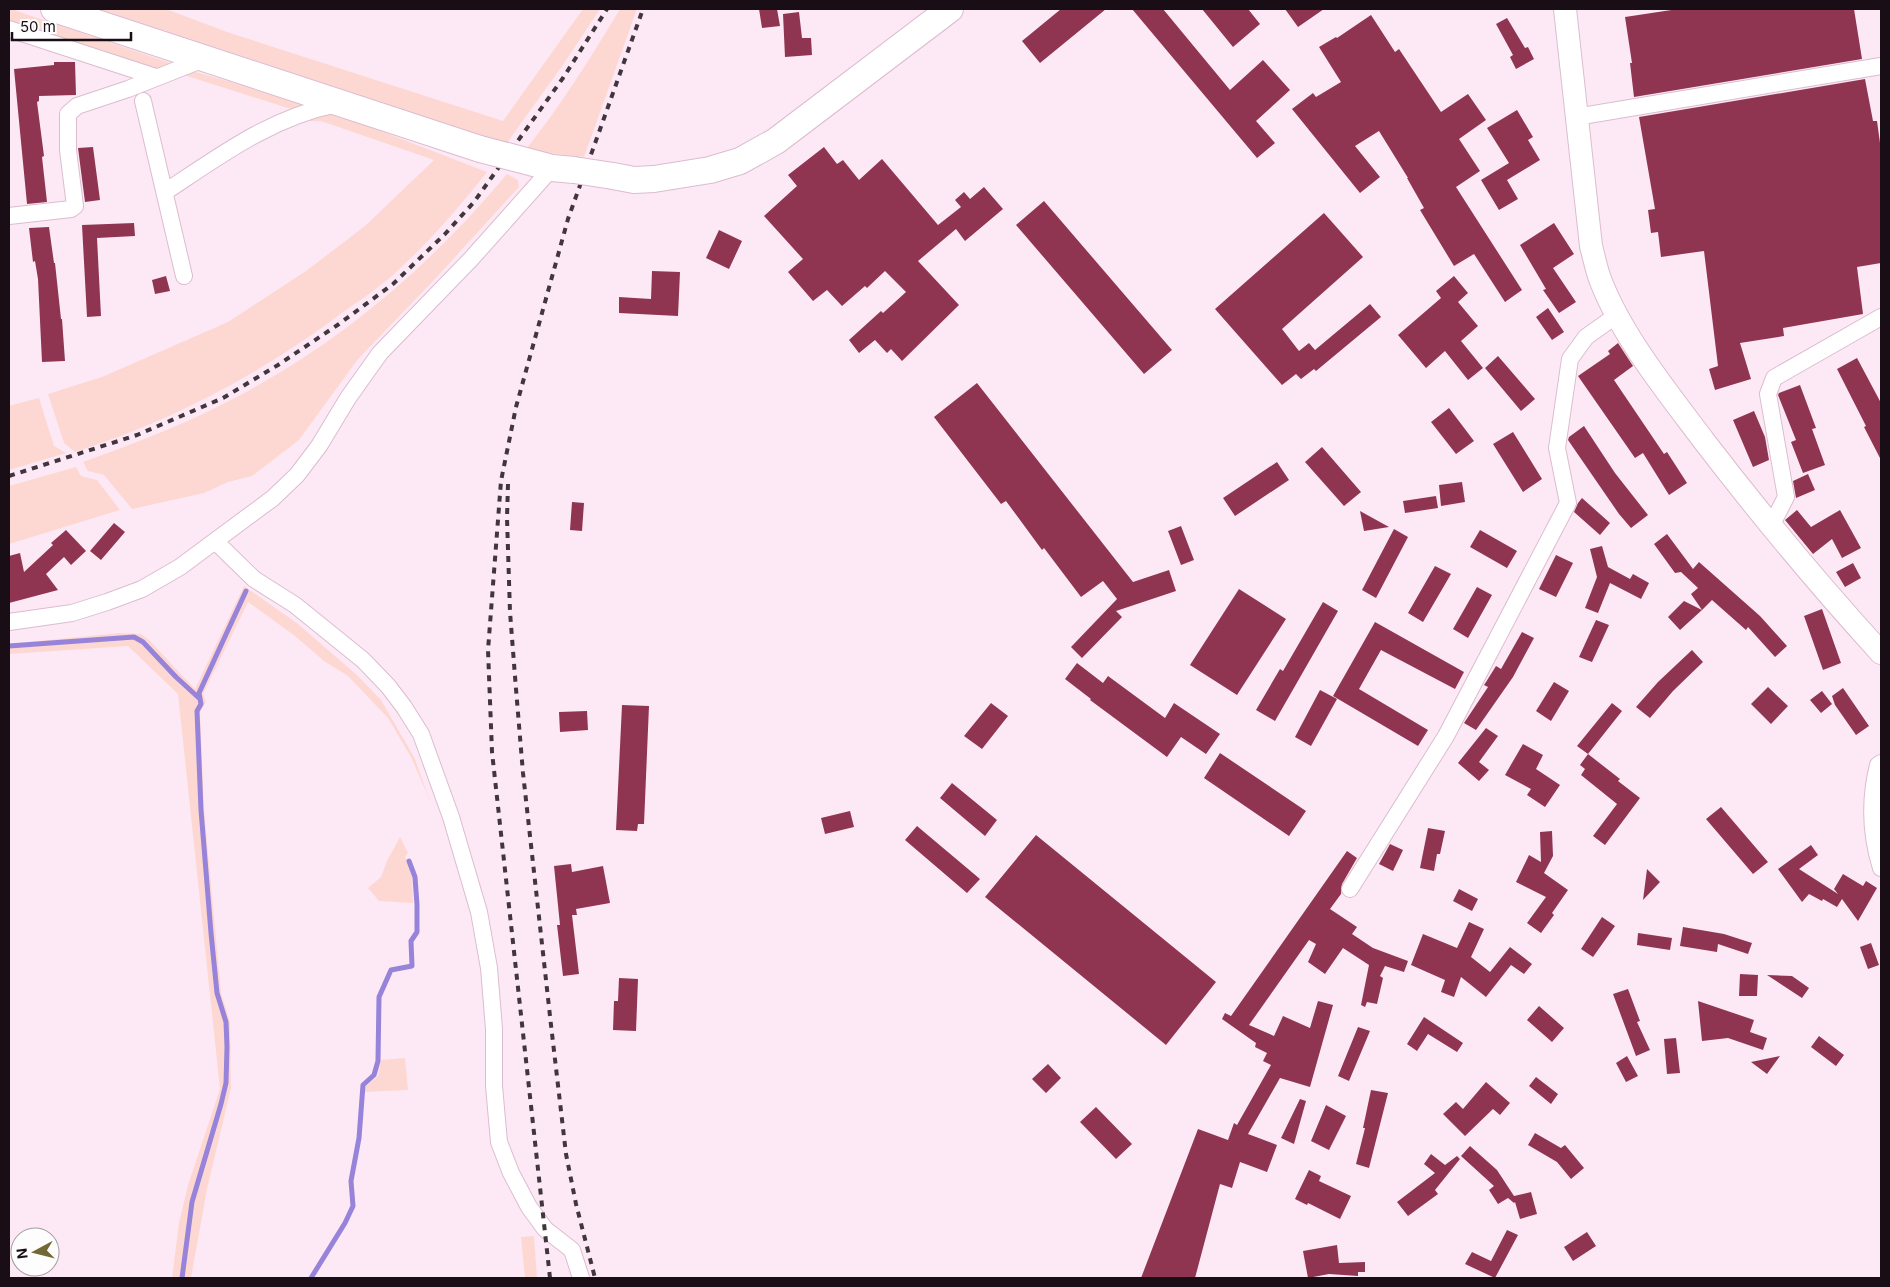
<svg xmlns="http://www.w3.org/2000/svg" width="1890" height="1287" font-family="Inter,sans-serif">
  <style>
    .green { fill: #fdd8d2 }
    .lines { fill: none; stroke-linecap: round; stroke-linejoin: round }
    .stream { stroke: #9783d9; stroke-width: 5 }
    .building { fill: #903551 }
    .street-casing { stroke: #dbbccf; stroke-width: 18 }
    .secondary-casing { stroke: #dbbccf; stroke-width: 24 }
    .primary-casing { stroke: #dbbccf; stroke-width: 28 }
    .street { stroke: #fff; stroke-width: 16 }
    .secondary { stroke: #fff; stroke-width: 22 }
    .primary { stroke: #fff; stroke-width: 26 }
    .rail { stroke: #42363e; stroke-width: 4; stroke-dasharray: 6 6; stroke-linecap: butt }
    .primary-bridge-casing { stroke: #dbbccf; stroke-width: 28; stroke-linecap: butt }
    .primary-bridge { stroke: #fff; stroke-width: 26 }
  </style>
  <rect width="100%" height="100%" fill="#fde9f5"/>
  <!-- green -->
  <path class="green" d="M9,9H11L173,64L155,72L9,23Z
    M93,9H166L227,32L503,121L583,9H600L565,62L507,143L231,56Z
    M620,9H637L584,157L547,153L527,148C562,104 591,57 620,9Z
    M189,70L307,104L291,109L184,75Z
    M334,113L487,172C458,209 427,244 392,276C378,288 362,299 346,310C264,372 173,421 75,452L64,443L48,394L102,377L228,322L306,271L365,226L434,160L321,121H292Z
    M507,174L518,180L519,187L435,279L358,359L299,440L252,476L228,482L204,493L132,509L104,475L88,471L83,462C130,445 178,427 223,404C333,349 428,269 507,174Z
    M39,398L54,446L66,453L9,470V406Z
    M76,467L81,476L97,480L120,510L9,544V486Z
    M244,586L298,624L358,676L381,700L414,757L431,803L412,759L388,718L348,676L324,661L295,636L248,602L203,694L206,702L200,712L204,809L221,993L230,1022L231,1088L207,1189L191,1278H172L179,1223L188,1185L220,1089L178,694L128,646L9,654V644L119,633L141,634L149,640L195,689Z
    M400,837L408,853L405,857L412,877L413,903L379,901L368,888L381,877L387,861Z
    M405,1058L408,1090L364,1092L366,1086L378,1076L381,1060Z
    M534,1236L537,1278H525L521,1237Z"/>
  <g class="lines">
    <!-- stream -->
    <path class="stream" d="M9,646L134,637L143,642L176,677L200,699
      M182,1278L192,1202L221,1104L226,1083L227,1047L226,1022L217,993L211,933L201,810L197,711L201,704L199,693L246,591
      M311,1278L345,1223L353,1206L351,1181L359,1138L363,1085L374,1075L378,1061L379,997L391,970L412,966L411,941L417,932V905L415,877L409,861"/>
  </g>
  <!-- building -->
  <path class="building" d="M759,9H777L780,26L762,28Z
    M1061,9H1106L1040,63L1022,41Z
    M1132,9H1163L1230,90L1263,60L1290,90L1256,121L1275,143L1257,158Z
    M1202,9H1248L1260,24L1233,47Z
    M1285,9H1324L1298,27Z
    M1678,9H1854L1862,59L1634,97L1630,63H1632L1625,17Z
    M799,12L802,38H811L812,55L785,57L783,14Z
    M1371,15L1395,52L1399,49L1441,112L1468,94L1486,120L1459,139L1480,171L1456,187L1522,290L1505,302L1474,254L1454,266L1420,210L1424,208L1407,178H1408L1379,131L1355,146L1380,177L1360,193L1292,109L1313,93L1316,97L1341,82L1319,47L1336,37L1337,38Z
    M1507,18L1525,48L1528,47L1534,59L1516,69L1510,57L1513,55L1496,24Z
    M54,62H75L76,95L39,96V101L37,102L44,156L42,157L47,202L27,204L14,69L54,65Z
    M1865,79L1873,121H1877L1881,150V263L1857,267L1863,314L1783,328L1784,336L1740,343L1751,379L1715,390L1709,369L1718,366L1704,251L1661,257L1658,232L1651,233L1648,210L1655,209L1639,117Z
    M1517,110L1533,137L1528,140L1540,160L1507,180L1518,199L1499,210L1481,180L1509,163L1487,128Z
    M93,147L100,200L85,202L78,148Z
    M824,147L837,164L843,160L859,180L882,159L938,225L961,207L955,200L964,192L970,199L984,187L1003,209L965,241L956,229L918,261L959,305L902,361L891,349L887,353L875,340L859,353L849,340L881,311L883,313L906,292L885,271L867,288L865,286L842,306L827,290L813,301L788,272L803,259L764,216L797,186L788,175Z
    M1044,201L1172,350L1144,374L1016,225Z
    M1324,213L1363,257L1282,329L1299,351L1309,343L1315,350L1370,304L1381,317L1316,371L1314,369L1301,379L1296,374L1282,385L1215,309Z
    M134,223L135,236L97,238L101,316L87,317L82,225Z
    M1554,223L1574,254L1553,268L1576,302L1559,313L1543,290L1546,289L1520,245Z
    M49,227L54,263H55L61,319H62L65,361L42,362L38,279L35,261L33,262L29,228Z
    M719,230L742,241L729,269L706,258Z
    M652,271L680,272L678,316L619,313V297L651,299Z
    M166,276L170,291L155,294L152,280Z
    M1454,276L1468,293L1458,302L1478,326L1461,341L1483,368L1468,380L1445,351L1426,368L1398,335L1441,298L1436,291Z
    M1548,308L1564,332L1552,340L1536,317Z
    M1618,343L1633,366L1614,380L1664,454L1667,452L1687,483L1669,495L1643,453L1635,458L1578,376L1610,354L1608,351Z
    M1498,356L1535,399L1521,411L1485,368Z
    M1857,358L1881,403V460L1864,427L1866,426L1837,369Z
    M977,383L1133,582L1169,570L1176,591L1116,611L1122,617L1082,658L1071,647L1117,599L1103,581L1081,597L1044,548L1042,550L1006,501L1001,504L934,417Z
    M1800,385L1816,428L1812,429L1825,465L1803,473L1791,442L1796,440L1778,395L1779,393Z
    M1449,408L1474,441L1456,454L1431,422Z
    M1754,411L1765,437L1769,460L1753,467L1733,420Z
    M1584,426L1615,473L1648,515L1631,528L1619,514L1568,440L1569,437Z
    M1513,432L1542,479L1523,492L1493,444Z
    M1322,447L1361,492L1344,506L1305,462Z
    M1277,462L1289,480L1235,516L1223,498Z
    M1808,474L1815,490L1796,498L1793,481Z
    M1462,482L1465,502L1441,506L1439,485Z
    M1436,496L1438,508L1405,513L1403,501Z
    M1582,498L1610,523L1600,535L1574,512L1578,503Z
    M572,502L584,503L582,531L570,530Z
    M1797,510L1811,527L1840,510L1861,548L1842,558L1832,539L1813,554L1785,520Z
    M1360,511L1389,527L1364,531Z
    M114,523L125,532L101,560L90,551Z
    M1181,526L1194,560L1181,565L1168,531Z
    M1394,529L1408,537L1376,598L1362,590Z
    M66,530L86,551L71,565L64,557L46,574L58,590L9,603V556L20,553L24,572L53,545L51,543Z
    M1480,530L1517,551L1507,568L1470,547Z
    M1667,534L1693,569L1699,562L1760,616L1787,646L1775,657L1748,627L1746,630L1712,600L1702,610L1691,594L1698,588L1681,572L1675,573L1654,544Z
    M1602,546L1608,567L1630,579L1633,574L1649,583L1641,599L1610,583L1598,613L1585,608L1597,577L1590,549Z
    M1556,555L1573,563L1556,597L1539,589Z
    M1853,563L1861,578L1845,587L1836,572Z
    M1435,566L1451,574L1423,622L1408,613Z
    M1477,587L1492,595L1468,638L1453,629Z
    M1239,589L1286,619L1237,695L1190,665Z
    M1684,601L1702,610L1680,630L1668,617Z
    M1323,602L1338,611L1275,721L1256,710L1280,669L1283,671Z
    M1822,609L1841,663L1823,670L1804,616Z
    M1596,620L1609,625L1592,662L1579,657Z
    M1375,622L1464,672L1455,689L1381,650L1359,689L1428,730L1418,746L1333,696Z
    M1522,632L1534,638L1513,677L1476,730L1464,723L1488,687L1484,685L1486,682L1496,666L1501,669Z
    M1692,650L1703,662L1673,691L1650,718L1636,707L1658,682Z
    M1077,663L1103,683L1108,676L1165,718L1174,703L1220,734L1206,754L1181,737L1167,757L1090,700L1091,699L1065,679Z
    M1554,682L1569,691L1551,721L1536,711Z
    M1768,687L1788,706L1771,724L1751,704Z
    M1843,688L1869,726L1856,735L1835,705L1832,696Z
    M1320,690L1337,699L1311,746L1295,737Z
    M1822,691L1832,704L1821,713L1810,700Z
    M991,703L1008,716L982,749L964,736Z
    M1612,703L1622,711L1588,754L1577,746Z
    M622,705L649,706L644,824H638L637,831L616,830Z
    M587,711L588,730L560,732L559,712Z
    M1486,728L1498,736L1479,762L1489,770L1479,781L1458,763Z
    M1523,744L1543,755L1536,769L1560,785L1545,807L1527,795L1531,789L1505,775Z
    M1220,753L1306,811L1289,836L1204,778Z
    M1588,754L1620,779L1618,781L1640,798L1605,845L1593,836L1617,804L1581,775L1585,769L1580,765Z
    M952,783L997,820L985,836L940,798Z
    M1721,807L1768,862L1753,874L1706,819Z
    M850,811L854,827L825,834L821,818Z
    M917,826L980,879L967,893L905,840Z
    M1428,828L1445,831L1440,854H1437L1434,871L1420,868Z
    M1552,831L1553,856L1544,873L1568,890L1552,913L1554,915L1541,933L1527,923L1546,897L1516,882L1529,855L1541,862L1540,832Z
    M1036,835L1216,982L1166,1045L985,897Z
    M1390,844L1403,850L1393,871L1379,864Z
    M1811,845L1818,855L1799,869L1838,894L1834,889L1843,874L1863,886L1866,881L1877,888L1858,921L1842,899L1837,907L1823,899L1822,901L1809,894L1802,902L1778,869Z
    M1347,851L1357,858L1342,884L1341,894L1330,909L1357,927L1352,934L1373,948L1408,961L1404,972L1385,966L1380,976L1383,978L1377,1004L1367,1002L1365,1007L1361,1005L1369,965L1343,948L1325,974L1308,962L1316,944L1309,940L1249,1025L1274,1036L1283,1016L1310,1028L1318,1001L1333,1005L1310,1087L1280,1078L1248,1134L1277,1145L1267,1172L1240,1162L1232,1188L1220,1184L1195,1278H1141L1198,1129L1228,1140L1234,1123L1237,1125L1271,1065L1263,1061L1267,1053L1255,1047L1256,1043L1222,1019L1225,1013L1231,1016Z
    M571,864L572,872L603,866L610,903L576,909L577,915H572L579,974L563,976L557,925H560L554,866Z
    M1647,869L1660,882L1643,900Z
    M1459,889L1478,899L1472,911L1453,901Z
    M1602,917L1615,926L1593,957L1581,949Z
    M1469,922L1484,929L1471,957L1490,972L1510,947L1532,964L1524,974L1511,965L1486,997L1461,977L1454,997L1441,992L1445,980L1411,965L1423,934L1457,948Z
    M1683,927L1724,934L1752,943L1748,954L1718,944L1717,952L1680,946Z
    M1638,933L1672,938L1670,950L1637,945Z
    M1871,943L1879,965L1868,969L1860,947Z
    M1740,974L1758,975L1757,996H1739Z
    M1767,975L1792,976L1809,988L1802,998Z
    M619,978L638,979L636,1031L613,1030L614,1001H618Z
    M1628,989L1640,1021L1637,1022L1650,1050L1636,1056L1613,994Z
    M1698,1001L1754,1020L1750,1032L1767,1038L1763,1050L1728,1038L1702,1041Z
    M1539,1006L1564,1028L1552,1042L1527,1020Z
    M1424,1017L1463,1043L1457,1052L1428,1034L1417,1051L1407,1044Z
    M1358,1027L1370,1031L1349,1081L1338,1076Z
    M1819,1036L1844,1055L1836,1066L1811,1047Z
    M1676,1038L1680,1073L1667,1074L1664,1039Z
    M1627,1056L1638,1076L1626,1082L1616,1063Z
    M1780,1056L1767,1074L1751,1062Z
    M1048,1064L1061,1078L1046,1093L1032,1079Z
    M1536,1077L1558,1094L1551,1104L1529,1086Z
    M1486,1082L1510,1103L1500,1115L1493,1109L1465,1136L1443,1114L1456,1102L1463,1109Z
    M1371,1090L1388,1093L1369,1168L1356,1164L1365,1128H1363Z
    M1300,1099L1306,1101L1294,1144L1281,1138Z
    M1326,1105L1346,1116L1329,1150L1311,1141Z
    M1096,1107L1132,1144L1116,1159L1080,1122Z
    M1535,1133L1561,1148L1565,1145L1584,1168L1571,1179L1557,1162L1528,1145Z
    M1470,1146L1497,1170L1514,1196L1531,1192L1537,1214L1520,1219L1515,1202L1514,1203L1508,1198L1498,1204L1489,1190L1494,1186L1461,1156Z
    M1431,1154L1445,1165L1457,1156L1460,1159L1435,1190L1438,1194L1408,1216L1397,1202L1435,1173L1424,1164Z
    M1309,1170L1321,1176L1319,1181L1351,1196L1340,1219L1308,1203L1307,1205L1295,1199Z
    M1507,1230L1518,1235L1495,1278L1465,1264L1472,1252L1491,1261Z
    M1587,1232L1596,1246L1573,1261L1564,1247Z
    M1337,1245L1339,1263L1365,1262V1272H1358V1276L1329,1274L1308,1278L1303,1251Z"/>
  <g class="lines">
    <defs>
      <path id="street" d="M9,29L156,77
        M143,101L184,276
        M1576,117L1881,66
        M165,192C221,155 270,118 337,104
        M9,216L71,209L75,206L68,150V114L77,106L128,89L204,59
        M1771,526L1786,497L1768,394L1774,378L1881,317
        M216,542L254,579L295,605L363,660L388,686L404,707L421,734L451,817L479,912L489,968L494,1029V1086L499,1142L511,1173L529,1207L545,1229L572,1250L581,1278
        M9,622L72,613L107,602L142,589L180,567L273,498L297,475L319,446L348,398L380,353L471,259L552,168
        M1881,763L1878,765C1869,801 1870,833 1881,868
        M1350,889L1446,736L1568,503L1557,448L1570,359L1586,337L1617,315"/>
      <path id="secondary" d="M1565,9L1591,246C1594,257 1596,268 1600,279C1621,335 1668,393 1704,441C1760,514 1819,585 1881,653"/>
      <path id="primary" d="M54,9L480,149
        M526,161L552,168L574,170
        M613,176L634,180L654,179L710,170L740,161L776,141L950,9"/>
    </defs>
    <!-- street casing -->
    <use href="#street" class="street-casing"/>
    <!-- secondary casing -->
    <use href="#secondary" class="secondary-casing"/>
    <!-- primary casing -->
    <use href="#primary" class="primary-casing"/>
    <!-- street -->
    <use href="#street" class="street"/>
    <!-- secondary -->
    <use href="#secondary" class="secondary"/>
    <!-- primary -->
    <use href="#primary" class="primary"/>
    <!-- rail -->
    <path class="rail" d="M9,476L137,435L223,398L278,365L339,324L393,284L445,234L474,202L563,78L607,9
      M508,484L507,518L510,612L516,689L523,773L551,1025L566,1154L576,1204L595,1278
      M550,1278L492,752L488,650L501,481L516,407L568,219L643,9"/>
    <defs>
      <path id="primary-bridge" d="M480,149L526,161
        M574,170L613,176"/>
    </defs>
    <!-- primary-bridge casing -->
    <use href="#primary-bridge" class="primary-bridge-casing"/>
    <!-- primary-bridge -->
    <use href="#primary-bridge" class="primary-bridge"/>
  </g>
  <!-- border -->
  <rect width="1890" height="1287" fill="none" stroke="#190e15" stroke-width="20"/>
  <!-- north arrow -->
  <g transform="translate(35 1252) rotate(263)"><circle r="24" fill="#fdfdfd" stroke="#a29da0"/>
  <path d="M0-4L9 19L0 12L-9 19Z" fill="#726835"/>
  <text y="-8" font-size="14" font-weight="bold" text-anchor="middle" fill="#190e15">N</text>
  </g>
  <!-- scale -->
  <path d="M12 32v8h119v-8" fill="none" stroke="#190e15" stroke-width="2.5"/>
  <text x="20" y="32" font-size="15" fill="#190e15" stroke="#fdfdfd" stroke-width="4" paint-order="stroke">50 m</text>
</svg>
